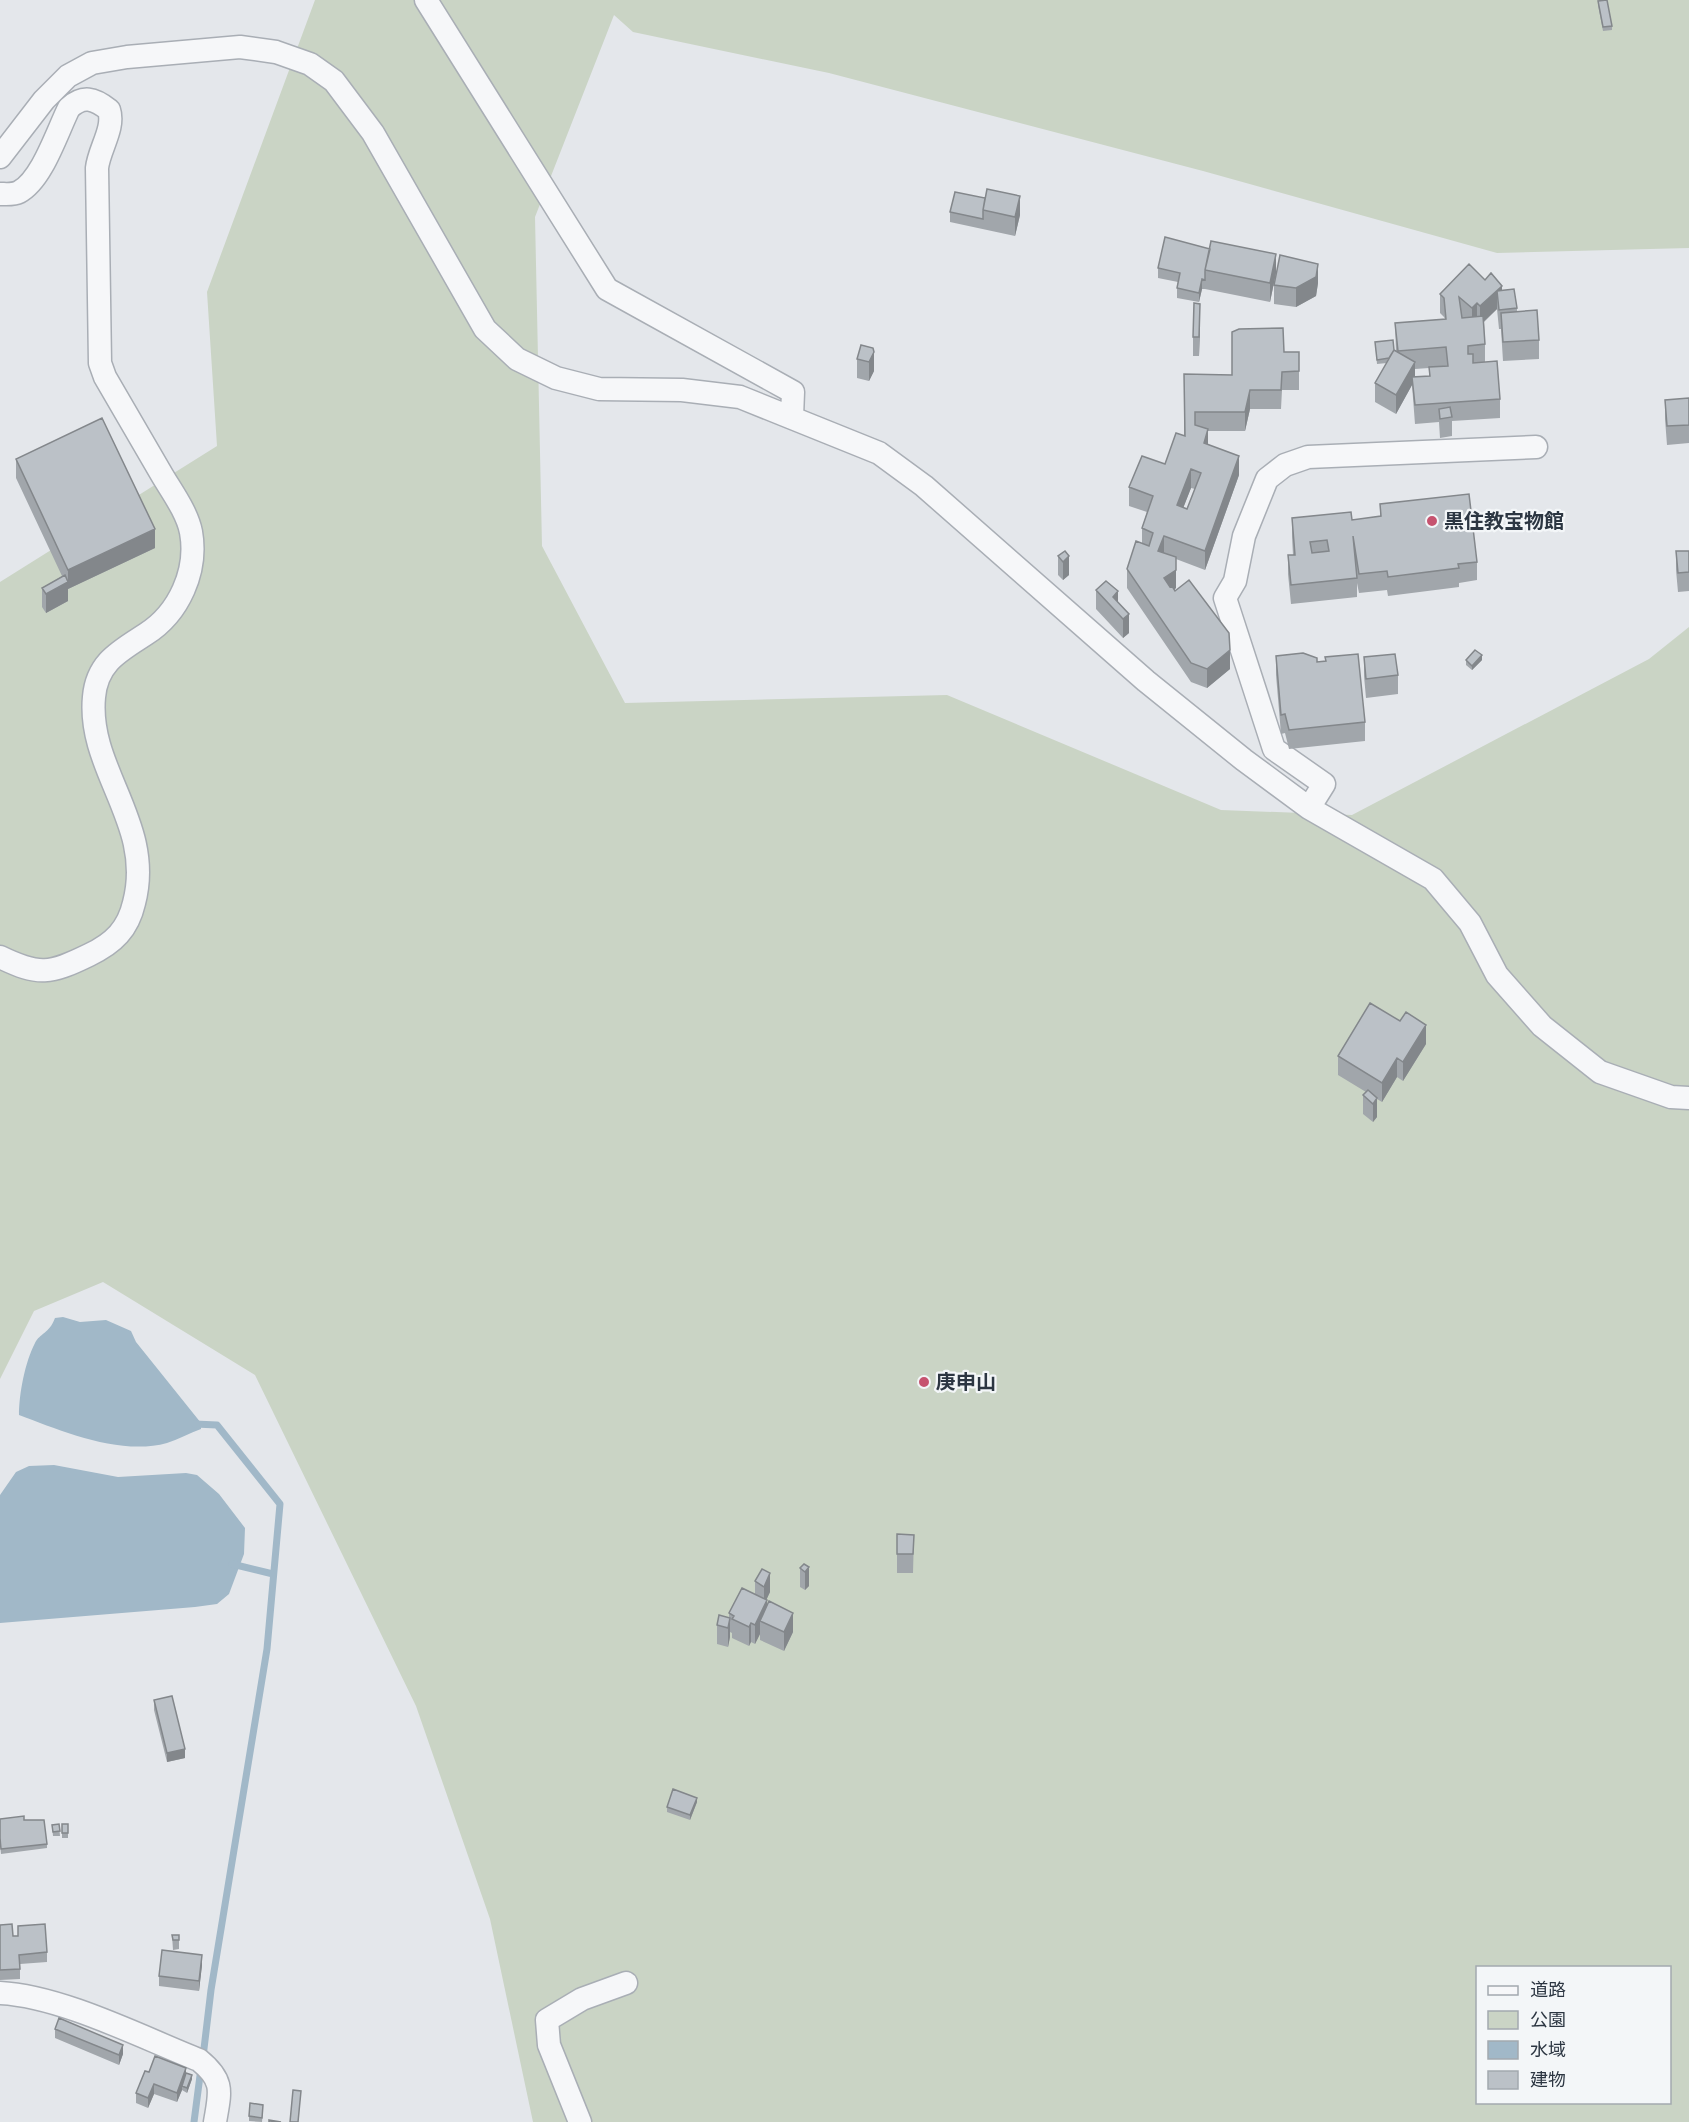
<svg xmlns="http://www.w3.org/2000/svg" width="1689" height="2122" font-family="Inter,'Noto Sans JP',sans-serif">
  <style>
    .green { fill: #cad4c5; fill-rule: evenodd }
    .water { fill: #a1b8c8 }
    .lines { fill: none; stroke-linecap: round; stroke-linejoin: round }
    .stream { stroke: #a1b8c8; stroke-width: 7 }
    .minor-casing { stroke: #a9aeb5; stroke-width: 25 }
    .minor { stroke: #f6f7f9; stroke-width: 22 }
    .wall { fill: #a1a6ab; fill-rule: evenodd }
    .shaded-wall { fill: #83878b }
    .building { fill: #bbc1c7; stroke: #83878b; stroke-width: 1.5; fill-rule: evenodd }
    .poi-dot { fill: #c6536f; stroke: #f3f6f8; stroke-width: 2 }
    .labels { text-anchor: middle; stroke-width: 4.5; stroke-linejoin: round; paint-order: stroke }
    .poi-label { font-size: 20px; font-weight: bold; fill: #2c3642; stroke: #f3f6f8; text-anchor: start }
  </style>
  <rect width="100%" height="100%" fill="#e4e7eb"/>
  <!-- green -->
  <path class="green" d="M315,0H1689V248L1497,253L1203,171L829,73L633,32L614,15L535,217L542,546L625,703L947,695L1221,810L1352,815L1649,659L1689,627V2122H533L490,1919L416,1706L255,1375L103,1282L34,1311L0,1379V582L217,446L207,292ZM1478,1968H1670V2102H1478Z"/>
  <!-- water -->
  <path class="water" d="M63,1317L80,1322L106,1320L131,1331L136,1342L201,1423V1429C190,1433 179,1439 167,1443C120,1456 62,1431 19,1415C19,1394 25,1362 35,1343C40,1333 49,1334 55,1318Z
    M54,1465L118,1477L186,1473L197,1475L219,1494L245,1528L244,1554L229,1594L217,1604L195,1607L0,1623V1495L16,1472L29,1466Z"/>
  <g class="lines">
    <!-- stream -->
    <path class="stream" d="M195,1424L217,1425L280,1504L267,1649L211,1990L203,2057
      M232,1564L273,1574
      M194,2122L201,2068"/>
    <defs>
      <path id="minor" d="M426,0L607,289L793,392L792,417
        M0,157L44,100L68,76L92,63L127,57L240,47L276,52L310,64L334,81L373,133L485,329L517,359L556,378L599,389L682,390L740,397L879,453L924,486L1146,681L1244,760L1309,808L1433,879L1470,923L1497,975L1542,1026L1600,1072L1671,1097L1689,1098
        M0,194C6,194 13,195 19,192C42,180 57,132 69,108C83,95 94,98 109,110C115,128 99,149 97,168L100,363L105,377C124,410 143,442 162,475C172,492 187,512 191,532C198,571 179,613 146,634C120,651 97,662 94,697C87,770 155,824 134,903C128,929 114,943 89,955C50,974 39,976 0,957
        M1309,808L1324,784L1274,749L1225,598L1235,581L1244,536L1267,479L1285,465L1308,457L1536,447
        M0,1993C61,1996 141,2037 199,2060C225,2081 220,2092 215,2122
        M580,2122L549,2045L547,2020L582,1999L626,1983"/>
    </defs>
    <!-- minor casing -->
    <use href="#minor" class="minor-casing"/>
    <!-- minor -->
    <use href="#minor" class="minor"/>
  </g>
  <!-- wall -->
  <path class="wall" d="M1598,1L1612,26V30L1603,31L1598,5Z
    M955,192L1020,215L1015,236L950,222V212Z
    M1158,268L1276,273L1270,302L1205,289V288V289H1202L1199,302L1177,298V288L1178,282L1158,278Z
    M1485,280L1502,291L1517,308V312L1539,340V359L1503,361L1501,329H1499L1497,309L1484,322L1485,344V362L1500,399V418L1452,421V436L1440,438L1439,422L1415,424L1412,385L1396,414L1375,402V383L1387,363L1377,364L1375,342L1396,351L1395,323L1445,319L1444,317L1440,313V294ZM1429,368V376L1415,377V369Z
    M1318,283L1316,296L1296,307L1274,304V285Z
    M1200,323L1199,356H1193V337Z
    M873,348L874,371L869,381L857,378V359Z
    M1284,352H1299V390H1282L1281,409H1250L1245,431H1208V445L1239,475L1205,570L1176,559V588L1174,590L1230,669L1207,688L1191,682L1127,588V569L1142,543V528L1147,512L1129,506V487L1165,464L1184,436V374L1232,375ZM1191,488L1195,489L1187,509L1183,508Z
    M1689,398V443L1667,445L1665,419V400Z
    M16,459L155,548L68,589V601L46,613L42,607V588L62,576L16,478Z
    M1380,504L1477,562V580L1459,583V587L1388,596L1387,590L1359,593L1357,583V597L1291,604L1288,574V555H1293L1292,537V518L1352,520L1380,517Z
    M1676,551H1689V591L1678,592L1676,570Z
    M1058,556H1069V575L1063,580L1058,575Z
    M1096,590L1118,602L1129,633L1123,638L1096,609Z
    M1276,656L1317,662L1365,722V741L1289,749L1285,733L1281,734L1276,675Z
    M1364,657L1398,675V694L1366,698L1364,676Z
    M1466,660H1482L1472,670L1466,665Z
    M1426,1044L1403,1081L1397,1077L1382,1102L1377,1099V1117L1373,1122L1363,1114V1095L1366,1092L1338,1075V1056Z
    M897,1534L914,1535L913,1573H897Z
    M809,1567V1586L805,1590L800,1587V1568Z
    M762,1569L770,1592L766,1600L767,1605L793,1632L784,1651L760,1640V1634L755,1644L751,1642L749,1646L732,1638V1633L730,1632V1637L728,1647L717,1644V1625L729,1618V1613L755,1594V1581Z
    M154,1700L185,1758L167,1762L154,1710Z
    M697,1802L690,1820L667,1812V1807Z
    M0,1819L24,1820L47,1844V1848L1,1854L0,1843Z
    M59,1824L60,1836H53L52,1825Z
    M62,1824H68V1838H62Z
    M0,1925L13,1936H18V1926L47,1952V1962L20,1964V1979L0,1980Z
    M172,1935L179,1940V1949L173,1950Z
    M202,1965L199,1991L159,1986V1976Z
    M55,2029L123,2054L119,2065L55,2038Z
    M149,2072L186,2073L192,2079L187,2093L182,2090L177,2102L154,2094L148,2108L136,2103V2093Z
    M263,2109L262,2122L249,2121V2116Z"/>
  <!-- shaded-wall -->
  <path class="shaded-wall" d="M1020,196V215L1015,236V217Z
    M1276,254V273L1270,302V283Z
    M1318,264V283L1316,296L1296,307V288Z
    M1202,279V289L1199,302V293Z
    M1502,286V304L1497,291V309L1480,325V306Z
    M1477,303V322L1472,327V308Z
    M1200,304V323L1199,356V337Z
    M874,352V371L869,381V362Z
    M1415,362V381L1412,377V385L1396,414V395Z
    M1250,390V409L1245,431V412Z
    M1208,429V448L1204,443Z
    M1239,456V475L1205,570V551Z
    M1191,469V488L1177,524V505Z
    M155,529V548L68,589V570Z
    M1164,536V555L1158,551Z
    M1069,556V575L1063,580V562Z
    M1176,570V588L1164,597V578Z
    M68,582V601L46,613V594Z
    M1118,591V610L1113,597Z
    M1129,614V633L1123,638V619Z
    M1230,650V669L1207,688V669Z
    M1482,655V660L1472,670V666Z
    M1426,1025V1044L1403,1081V1062Z
    M1397,1058V1077L1382,1102V1083Z
    M1377,1098V1117L1373,1122V1104Z
    M809,1567V1586L805,1590V1572Z
    M770,1573V1592L764,1605V1587Z
    M767,1600V1619L760,1621V1634L755,1644V1625Z
    M793,1613V1632L784,1651V1632Z
    M730,1618V1637L728,1647V1628Z
    M751,1623V1642L749,1646V1627Z
    M185,1749V1758L167,1762V1753Z
    M697,1798V1802L690,1820V1815Z
    M202,1955V1965L199,1991V1981Z
    M123,2045V2054L119,2065V2055Z
    M186,2068V2078L182,2086V2090L177,2102V2093Z
    M192,2075V2079L187,2093V2088Z
    M154,2084V2094L148,2108V2098Z"/>
  <!-- building -->
  <path class="building" d="M1607,0L1612,26L1603,27L1598,1Z
    M987,189L1020,196L1015,217L983,210Z
    M955,192L985,198L983,210V219L950,212Z
    M1165,237L1210,249L1205,270V280L1202,279L1199,293L1177,288L1180,273L1158,268Z
    M1211,241L1276,254L1270,283L1205,270Z
    M1280,255L1318,264L1316,277L1296,288L1274,285Z
    M1469,264L1485,280L1491,273L1502,286L1480,306L1477,303L1472,308L1459,297L1462,318L1483,316L1485,344L1468,346V354H1473V363L1497,361L1500,399L1415,405L1412,377L1430,376L1429,367L1448,366L1446,347L1398,351L1395,323L1446,319L1444,298L1440,294Z
    M1514,289L1517,308L1499,310L1497,291Z
    M1194,303L1200,304L1199,337H1193Z
    M1537,310L1539,340L1503,342L1501,313Z
    M1283,328L1284,352H1299V371L1282,372L1281,390H1250L1245,412H1195V425L1208,429L1204,443L1239,456L1205,551L1164,536L1158,551L1176,557V570L1164,578L1170,587L1172,586L1175,591L1189,580L1229,633L1230,650L1207,669L1191,663L1127,569L1136,541L1149,546L1153,533L1142,528L1153,496L1129,487L1142,456L1165,464L1176,433L1185,436L1184,374L1232,375V332L1239,329ZM1191,469L1201,473L1187,509L1177,505Z
    M1393,340L1394,350L1389,358L1377,360L1375,342Z
    M861,345L873,348L874,352L869,362L857,359Z
    M1394,350L1415,362L1396,395L1375,383Z
    M1689,398V425L1667,426L1665,400Z
    M1450,407L1452,417L1440,419L1439,409Z
    M102,418L155,529L68,570L16,459Z
    M1469,494L1477,562L1458,564L1459,568L1388,577L1387,571L1359,574L1353,536L1357,578L1291,585L1288,555H1295L1292,518L1351,512L1352,520L1381,516L1380,504ZM1327,540L1329,551L1312,553L1310,542Z
    M1065,551L1069,556L1063,562L1058,556Z
    M1676,551H1689V572L1678,573Z
    M65,575L68,582L46,594L42,588Z
    M1106,581L1118,591L1113,597L1129,614L1123,619L1096,590Z
    M1475,650L1482,655L1472,666L1466,660Z
    M1303,653L1317,658V662L1326,661L1325,657L1358,654L1365,722L1289,730L1285,714L1281,715L1276,656Z
    M1395,654L1398,675L1366,679L1364,657Z
    M1370,1003L1400,1021L1406,1012L1426,1025L1403,1062L1397,1058L1382,1083L1338,1056Z
    M1368,1090L1377,1098L1373,1104L1363,1095Z
    M897,1534L914,1535L913,1554H897Z
    M804,1564L809,1567L805,1572L800,1568Z
    M762,1569L770,1573L764,1587L755,1581Z
    M742,1588L767,1600L755,1625L751,1623L749,1627L732,1619L734,1616L729,1613Z
    M769,1601L793,1613L784,1632L760,1621Z
    M719,1615L730,1618L728,1628L717,1625Z
    M172,1696L185,1749L167,1753L154,1700Z
    M673,1789L697,1798L690,1815L667,1807Z
    M24,1816V1820H44L47,1844L1,1849L0,1838V1819Z
    M59,1824L60,1831L53,1832L52,1825Z
    M62,1824H68V1833H62Z
    M12,1924L13,1936H18V1926L45,1924L47,1952L19,1955L20,1969L0,1970V1925Z
    M172,1935H179V1940H173Z
    M162,1950L202,1955L199,1981L159,1976Z
    M59,2018L123,2045L119,2055L55,2029Z
    M155,2056L186,2068L177,2093L154,2084L148,2098L136,2093L145,2071L149,2072Z
    M186,2073L192,2075L187,2088L182,2086Z
    M293,2090L301,2091L298,2122H290Z
    M250,2103L263,2105L262,2118L249,2116Z
    M269,2120L281,2122H269Z"/>
  <!-- markers -->
  <g class="poi-dot">
    <circle cx="1432" cy="521" r="6"/>
    <circle cx="924" cy="1382" r="6"/>
  </g>
  <g class="labels">
    <!-- poi labels -->
    <g class="poi-label">
      <text x="1444" y="528">黒住教宝物館</text>
      <text x="936" y="1389">庚申山</text>
    </g>
  </g>
  <!-- legend -->
  <rect x="1476" y="1966" width="195" height="138" fill="#f3f6f8" stroke="#a3a9af" stroke-width="1.5"/>
  <rect x="1488" y="1986" width="30" height="9" fill="#f6f7f9" stroke="#a3a9af" stroke-width="1.5"/>
  <text x="1530" y="1996" font-size="18" fill="#2c3642">道路</text>
  <rect x="1488" y="2011" width="30" height="18" fill="#cad4c5" stroke="#a3a9af" stroke-width="1.5"/>
  <text x="1530" y="2026" font-size="18" fill="#2c3642">公園</text>
  <rect x="1488" y="2041" width="30" height="18" fill="#a1b8c8" stroke="#a3a9af" stroke-width="1.5"/>
  <text x="1530" y="2056" font-size="18" fill="#2c3642">水域</text>
  <rect x="1488" y="2071" width="30" height="18" fill="#bbc1c7" stroke="#a3a9af" stroke-width="1.5"/>
  <text x="1530" y="2086" font-size="18" fill="#2c3642">建物</text>
</svg>
